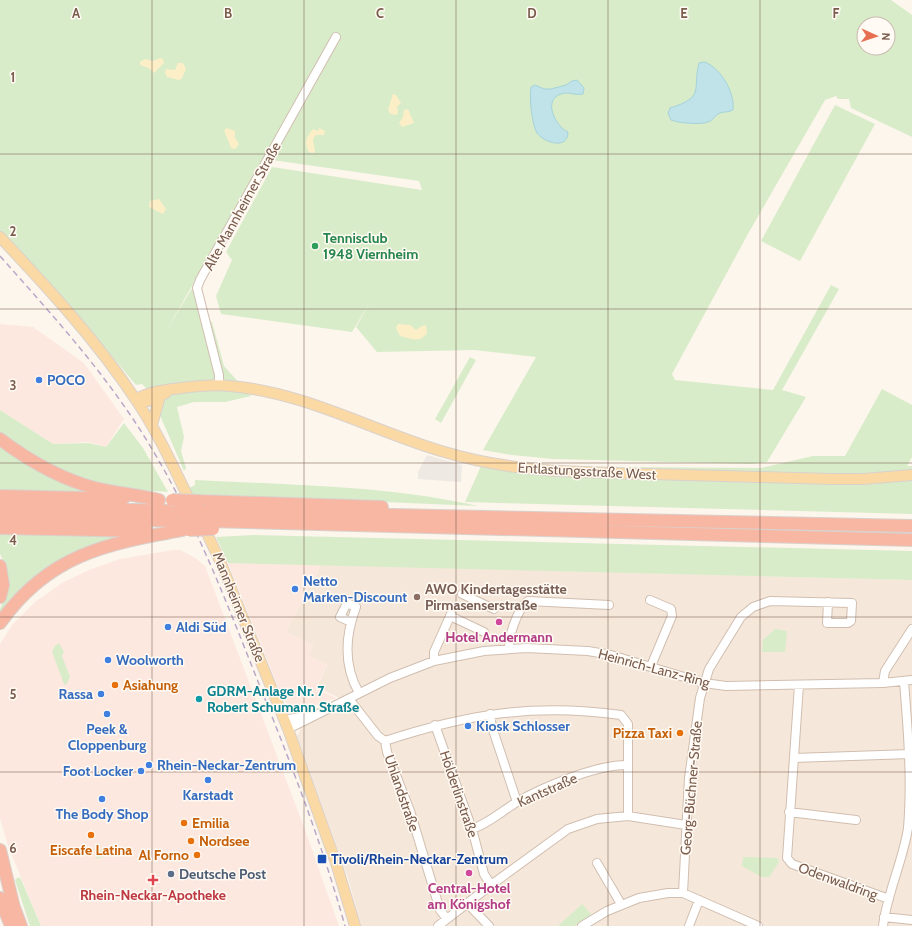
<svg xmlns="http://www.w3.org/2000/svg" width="912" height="926" font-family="Cabin,sans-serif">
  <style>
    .residential { fill: #f5e8da }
    .commercial { fill: #fde8e0 }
    .industrial { fill: #efe9e4 }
    .green { fill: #d8ecc9; fill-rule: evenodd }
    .sand { fill: #fcefc7 }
    .water { fill: #bfe3e8; stroke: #a5d3da }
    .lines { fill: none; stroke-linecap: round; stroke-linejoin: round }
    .minor-casing { stroke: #d1beb0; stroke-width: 10 }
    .major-casing { stroke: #dad1cd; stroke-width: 12 }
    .highway-casing { stroke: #dad1cd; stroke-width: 14 }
    .minor { stroke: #fff; stroke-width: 8 }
    .major { stroke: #fbd9a5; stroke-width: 10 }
    .highway { stroke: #f7b7a3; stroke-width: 12 }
    .rail { stroke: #b9a8c9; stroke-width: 1.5; stroke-dasharray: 6 4; stroke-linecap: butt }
    .highway-bridge-casing { stroke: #dad1cd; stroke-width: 14; stroke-linecap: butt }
    .highway-bridge { stroke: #f7b7a3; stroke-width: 12 }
    .grid { fill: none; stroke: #7a5c4d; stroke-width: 1; stroke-opacity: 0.55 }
    .leisure-dot { fill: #2e9e5b; stroke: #fffaf3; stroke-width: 1.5 }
    .shop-dot { fill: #3f7fe0; stroke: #fffaf3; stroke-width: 1.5 }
    .education-dot { fill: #8d6e63; stroke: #fffaf3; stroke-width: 1.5 }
    .hotel-dot { fill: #d1479c; stroke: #fffaf3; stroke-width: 1.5 }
    .food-dot { fill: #e8710a; stroke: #fffaf3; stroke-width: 1.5 }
    .culture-dot { fill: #0f9aa8; stroke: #fffaf3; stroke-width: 1.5 }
    .transit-dot { fill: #1a4fb4; stroke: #fffaf3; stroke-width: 1.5 }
    .service-dot { fill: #5c6f8a; stroke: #fffaf3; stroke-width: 1.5 }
    .health-dot { fill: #e0444e; stroke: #fffaf3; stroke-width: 1.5 }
    .labels { text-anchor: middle; stroke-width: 3; stroke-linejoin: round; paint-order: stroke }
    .street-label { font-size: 14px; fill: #7a5c4d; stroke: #fffaf3 }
    .leisure-label { font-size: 14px; font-weight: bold; fill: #27864d; stroke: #fffaf3; text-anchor: start }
    .shop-label { font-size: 14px; font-weight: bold; fill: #366cbe; stroke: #fffaf3; text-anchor: start }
    .education-label { font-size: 14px; font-weight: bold; fill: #785e54; stroke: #fffaf3; text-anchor: start }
    .hotel-label { font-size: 14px; font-weight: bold; fill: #b23c85; stroke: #fffaf3 }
    .food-label { font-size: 14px; font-weight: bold; fill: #c56008; stroke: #fffaf3; text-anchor: start }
    .culture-label { font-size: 14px; font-weight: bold; fill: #0d838f; stroke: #fffaf3; text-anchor: start }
    .transit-label { font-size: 14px; font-weight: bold; fill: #164399; stroke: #fffaf3; text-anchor: start }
    .service-label { font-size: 14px; font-weight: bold; fill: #4e5e75; stroke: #fffaf3; text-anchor: start }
    .health-label { font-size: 14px; font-weight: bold; fill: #be3a42; stroke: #fffaf3 }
    .grid-label { font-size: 13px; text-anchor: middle; font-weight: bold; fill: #7a5c4d; stroke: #fffaf3; stroke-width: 3; stroke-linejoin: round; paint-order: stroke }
  </style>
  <rect width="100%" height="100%" fill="#fdf6ec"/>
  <!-- residential -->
  <path class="residential" d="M321,564L912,580V926H361L348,878L297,736L302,726L339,698L317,687L327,665L308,656L313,645L286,632Z"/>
  <!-- commercial -->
  <path class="commercial" d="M0,324L33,327L84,363L124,419L106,447L89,442L53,444L0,410Z
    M173,550H180L194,557L205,566L304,827L339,926H41L8,846L0,818V644L12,625L35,602L62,583L89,570L120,559Z
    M228,563L321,564L286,632L313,645L309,656L327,664L316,689L337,698L302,710L290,707L283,699Z"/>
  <!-- industrial -->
  <path class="industrial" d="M427,455L462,465L461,482L418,479V472Z"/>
  <!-- green -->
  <path class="green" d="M0,0H891L912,15V137L851,108L849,99H838L836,96L825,100L749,232L672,374L675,380L773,390L831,285L839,289L782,390L806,397L767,462L752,464L553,459L512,455L483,450L536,357L474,350L377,352L356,327L371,300L352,332L221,314L216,296L232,260L226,252L272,167L422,190L419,181L265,159L165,333L197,280L203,317L212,322L224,366L251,396L225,402H194L177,407L184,437L181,451L186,468L184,471L159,413L163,401L169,396L167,386L147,389L142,384L136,385L71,308L0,231ZM864,24H888V48H864Z
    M835,105L875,124L800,261L761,241Z
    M470,357L476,360L441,423L435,419Z
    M882,389L912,405V457L907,466H912V514L465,502L481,466L761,468L813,456H845Z
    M0,410L53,444L89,443L106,447L124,423L143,448L168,492L125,489L102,492L0,491Z
    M195,480C290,485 386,485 478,506L193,494L189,488L195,485Z
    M0,533L135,535L79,553L0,618V609L7,590L6,567L0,554Z
    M253,535L912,551V580L228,563L216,537Z
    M775,629L787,631L785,652H762L763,640Z
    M59,643L64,652L62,656L70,677L66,685L64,684L52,652L55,646Z
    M117,844L119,851L97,859L95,852Z
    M743,857L778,858L779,862L769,877H762L742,866Z
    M18,877L21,879L41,926H30L15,880Z
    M582,904L592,915L574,926H558Z"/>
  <!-- sand -->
  <path class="sand" d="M160,58L163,59L164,63L154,73L149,68L140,65V62L145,59L153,61Z
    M178,63H183L186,69L182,78L179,80L167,77L165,73L166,69L175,70Z
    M393,94L396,95L401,103L397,107L398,112L396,115L391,114L388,110Z
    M408,109L414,123L402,127L399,123L403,117L404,110Z
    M227,128L235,131V138L239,144L235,149L231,148L224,130Z
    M319,128L325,131L324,135H316C310,141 315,145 315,151L313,153L309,152C303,143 307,136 313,129L318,131Z
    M159,199L166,209L163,214L149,207L150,201Z
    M398,324L410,325L416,330L422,326L426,325L427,333C419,344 411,338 400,336L396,328Z"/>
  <!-- water -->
  <path class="water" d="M705,62C721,69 735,92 733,110C728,113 722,111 718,114C714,117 712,121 708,122C701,125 678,123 671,120L668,113L670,108C706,97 692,89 699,63Z
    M577,80L584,88L583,94C575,96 569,91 561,94C542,100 556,127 568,132C568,150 544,143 537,133C532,125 529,97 531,87L535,85L544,89H551L566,85L572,81Z"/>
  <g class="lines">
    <defs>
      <path id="minor" d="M219,385V375L197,288L200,280L336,37
        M462,594L494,609
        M650,600L671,609L672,616L651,666
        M450,616L484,632
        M351,622L340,617L347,603L356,607C345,636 343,665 359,693
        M509,648C509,636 517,609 528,601L609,605
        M434,661V652L451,614
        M883,683L885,671L912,629
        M799,685L787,858L792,864L889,899
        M349,699L378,736L385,741L387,752L410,811L440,910L447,919
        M490,714L492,727L517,802
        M284,720L311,715
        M435,725L472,829L484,874L491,885
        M288,729L390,678L434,661L484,651L526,648L588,651L611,655L704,683L726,686L883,683L912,680
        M385,741C467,714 535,703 621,715L628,724V816
        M794,758L910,754
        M789,812L856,820
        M472,829C488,824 502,811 517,802C543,787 598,764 628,765
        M597,863L621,904
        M683,893L689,778L700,698L709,669L741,617L753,607L770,601L852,603L851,621L848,623H827L828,602
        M467,903L489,926
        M884,917L912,920
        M438,926L491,885L568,829L597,819L628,816L686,825
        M582,926L607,911L639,898L668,893H683L758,926
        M689,926L699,900
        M883,926C887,893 903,861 908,828C912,780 908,730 904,682"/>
      <path id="major" d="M0,237C48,288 97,341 136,400C159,434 175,471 193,507
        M136,399C151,391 164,390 181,388C197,386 214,384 230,386C304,392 371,430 441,451C513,473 576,472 650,474C711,476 771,477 832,479H863L912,475
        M137,400L148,401L166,393
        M152,425L160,396
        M203,525L220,561L288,729L336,863L355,926"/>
      <path id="highway" d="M0,439C28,460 61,479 95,488C116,493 138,495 159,500
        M0,496L123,499
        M198,501L382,507
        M0,507L178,511
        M204,511L912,526
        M0,516L184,521
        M209,521L912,540
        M0,528L147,531
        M0,566L3,585L0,597
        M0,623C48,555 105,544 182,530
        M0,850L14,908
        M0,898L11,926
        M12,902L21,926"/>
    </defs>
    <!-- minor casing -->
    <use href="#minor" class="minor-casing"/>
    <!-- major casing -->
    <use href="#major" class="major-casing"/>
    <!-- highway casing -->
    <use href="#highway" class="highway-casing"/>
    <!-- minor -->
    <use href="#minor" class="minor"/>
    <!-- major -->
    <use href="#major" class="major"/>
    <!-- highway -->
    <use href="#highway" class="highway"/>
    <!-- rail -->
    <path class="rail" d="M0,256C48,310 97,364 137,425C188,503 221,588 255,674C288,756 321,840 345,926"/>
    <defs>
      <path id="highway-bridge" d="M172,500L198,501
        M178,511H204
        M184,521H209
        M189,530L213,529"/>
    </defs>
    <!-- highway-bridge casing -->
    <use href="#highway-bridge" class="highway-bridge-casing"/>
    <!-- highway-bridge -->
    <use href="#highway-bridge" class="highway-bridge"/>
  </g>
  <!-- grid -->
  <path class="grid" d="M152,0V926M304,0V926M456,0V926M608,0V926M760,0V926M0,154H912M0,309H912M0,463H912M0,617H912M0,772H912"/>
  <!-- markers -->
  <circle class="leisure-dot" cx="315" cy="246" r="4"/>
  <g class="shop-dot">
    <circle cx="39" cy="380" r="4"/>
    <circle cx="295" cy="589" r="4"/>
    <circle cx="168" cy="627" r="4"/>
    <circle cx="108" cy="660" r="4"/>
    <circle cx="101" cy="694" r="4"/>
    <circle cx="107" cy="714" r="4"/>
    <circle cx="468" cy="726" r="4"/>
    <circle cx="149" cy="765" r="4"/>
    <circle cx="141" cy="771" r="4"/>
    <circle cx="208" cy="780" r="4"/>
    <circle cx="102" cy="799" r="4"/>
  </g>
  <circle class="education-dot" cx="417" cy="597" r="4"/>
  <g class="hotel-dot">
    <circle cx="499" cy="622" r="4"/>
    <circle cx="469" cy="873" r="4"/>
  </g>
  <g class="food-dot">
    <circle cx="115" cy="685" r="4"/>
    <circle cx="680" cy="733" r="4"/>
    <circle cx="184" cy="823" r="4"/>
    <circle cx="91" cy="835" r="4"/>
    <circle cx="191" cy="841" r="4"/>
    <circle cx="197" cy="855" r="4"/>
  </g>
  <circle class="culture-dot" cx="199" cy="699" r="4"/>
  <rect class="transit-dot" x="317" y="854" width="10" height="10" rx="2"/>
  <circle class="service-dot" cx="171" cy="874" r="4"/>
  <path class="health-dot" d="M151 874h4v4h4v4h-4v4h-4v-4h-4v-4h4z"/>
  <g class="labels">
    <!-- street labels -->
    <g class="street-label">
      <text transform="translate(242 206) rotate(-61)" y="5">Alte Mannheimer Straße</text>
      <text transform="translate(587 471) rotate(3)" y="5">Entlastungsstraße West</text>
      <text transform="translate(239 607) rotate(68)" y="5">Mannheimer Straße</text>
      <text transform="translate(654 668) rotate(15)" y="5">Heinrich-Lanz-Ring</text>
      <text transform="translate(691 788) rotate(-85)" y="5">Georg-Büchner-Straße</text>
      <text transform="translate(547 790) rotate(-24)" y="5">Kantstraße</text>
      <text transform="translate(402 793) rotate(71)" y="5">Uhlandstraße</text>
      <text transform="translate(459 794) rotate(71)" y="5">Hölderlinstraße</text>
      <text transform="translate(838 881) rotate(20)" y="5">Odenwaldring</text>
    </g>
    <!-- leisure labels -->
    <g class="leisure-label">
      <text x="323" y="243">Tennisclub<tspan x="323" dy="16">1948 Viernheim</tspan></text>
    </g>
    <!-- shop labels -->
    <g class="shop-label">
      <text x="47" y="385">POCO</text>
      <text x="303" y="586">Netto<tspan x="303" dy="16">Marken-Discount</tspan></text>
      <text x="176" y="632">Aldi Süd</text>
      <text x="116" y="665">Woolworth</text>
      <text x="93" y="699" text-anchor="end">Rassa</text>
      <text x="476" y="731">Kiosk Schlosser</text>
      <text x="107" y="734" text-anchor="middle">Peek &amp;<tspan x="107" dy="16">Cloppenburg</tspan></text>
      <text x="157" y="770">Rhein-Neckar-Zentrum</text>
      <text x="133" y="776" text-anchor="end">Foot Locker</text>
      <text x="208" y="800" text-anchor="middle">Karstadt</text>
      <text x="102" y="819" text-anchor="middle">The Body Shop</text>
    </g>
    <!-- education labels -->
    <g class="education-label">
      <text x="425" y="594">AWO Kindertagesstätte<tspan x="425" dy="16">Pirmasenserstraße</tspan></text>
    </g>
    <!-- hotel labels -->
    <g class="hotel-label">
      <text x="499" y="642">Hotel Andermann</text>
      <text x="469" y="893">Central-Hotel<tspan x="469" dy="16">am Königshof</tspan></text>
    </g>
    <!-- food labels -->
    <g class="food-label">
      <text x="123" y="690">Asiahung</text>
      <text x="672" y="738" text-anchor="end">Pizza Taxi</text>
      <text x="192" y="828">Emilia</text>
      <text x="199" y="846">Nordsee</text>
      <text x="91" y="855" text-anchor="middle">Eiscafe Latina</text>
      <text x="189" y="860" text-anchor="end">Al Forno</text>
    </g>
    <!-- culture labels -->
    <g class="culture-label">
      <text x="207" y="696">GDRM-Anlage Nr. 7<tspan x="207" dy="16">Robert Schumann Straße</tspan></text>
    </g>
    <!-- transit labels -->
    <g class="transit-label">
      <text x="331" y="864">Tivoli/Rhein-Neckar-Zentrum</text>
    </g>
    <!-- service labels -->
    <g class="service-label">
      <text x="179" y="879">Deutsche Post</text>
    </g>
    <!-- health labels -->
    <g class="health-label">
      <text x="153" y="900">Rhein-Neckar-Apotheke</text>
    </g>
  </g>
  <g class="grid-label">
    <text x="76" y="18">A</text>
    <text x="228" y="18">B</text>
    <text x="380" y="18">C</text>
    <text x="532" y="18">D</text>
    <text x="684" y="18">E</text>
    <text x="836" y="18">F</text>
    <text x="13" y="82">1</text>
    <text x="13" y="236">2</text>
    <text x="13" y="390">3</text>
    <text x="13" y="545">4</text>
    <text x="13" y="699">5</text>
    <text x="13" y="853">6</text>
  </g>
  <!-- north arrow -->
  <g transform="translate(876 36) rotate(93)"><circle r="19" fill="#fffaf3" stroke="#cabbb1"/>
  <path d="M0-3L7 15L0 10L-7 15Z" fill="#e76f51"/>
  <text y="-6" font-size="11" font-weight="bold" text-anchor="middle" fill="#7a5c4d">N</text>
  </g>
</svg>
